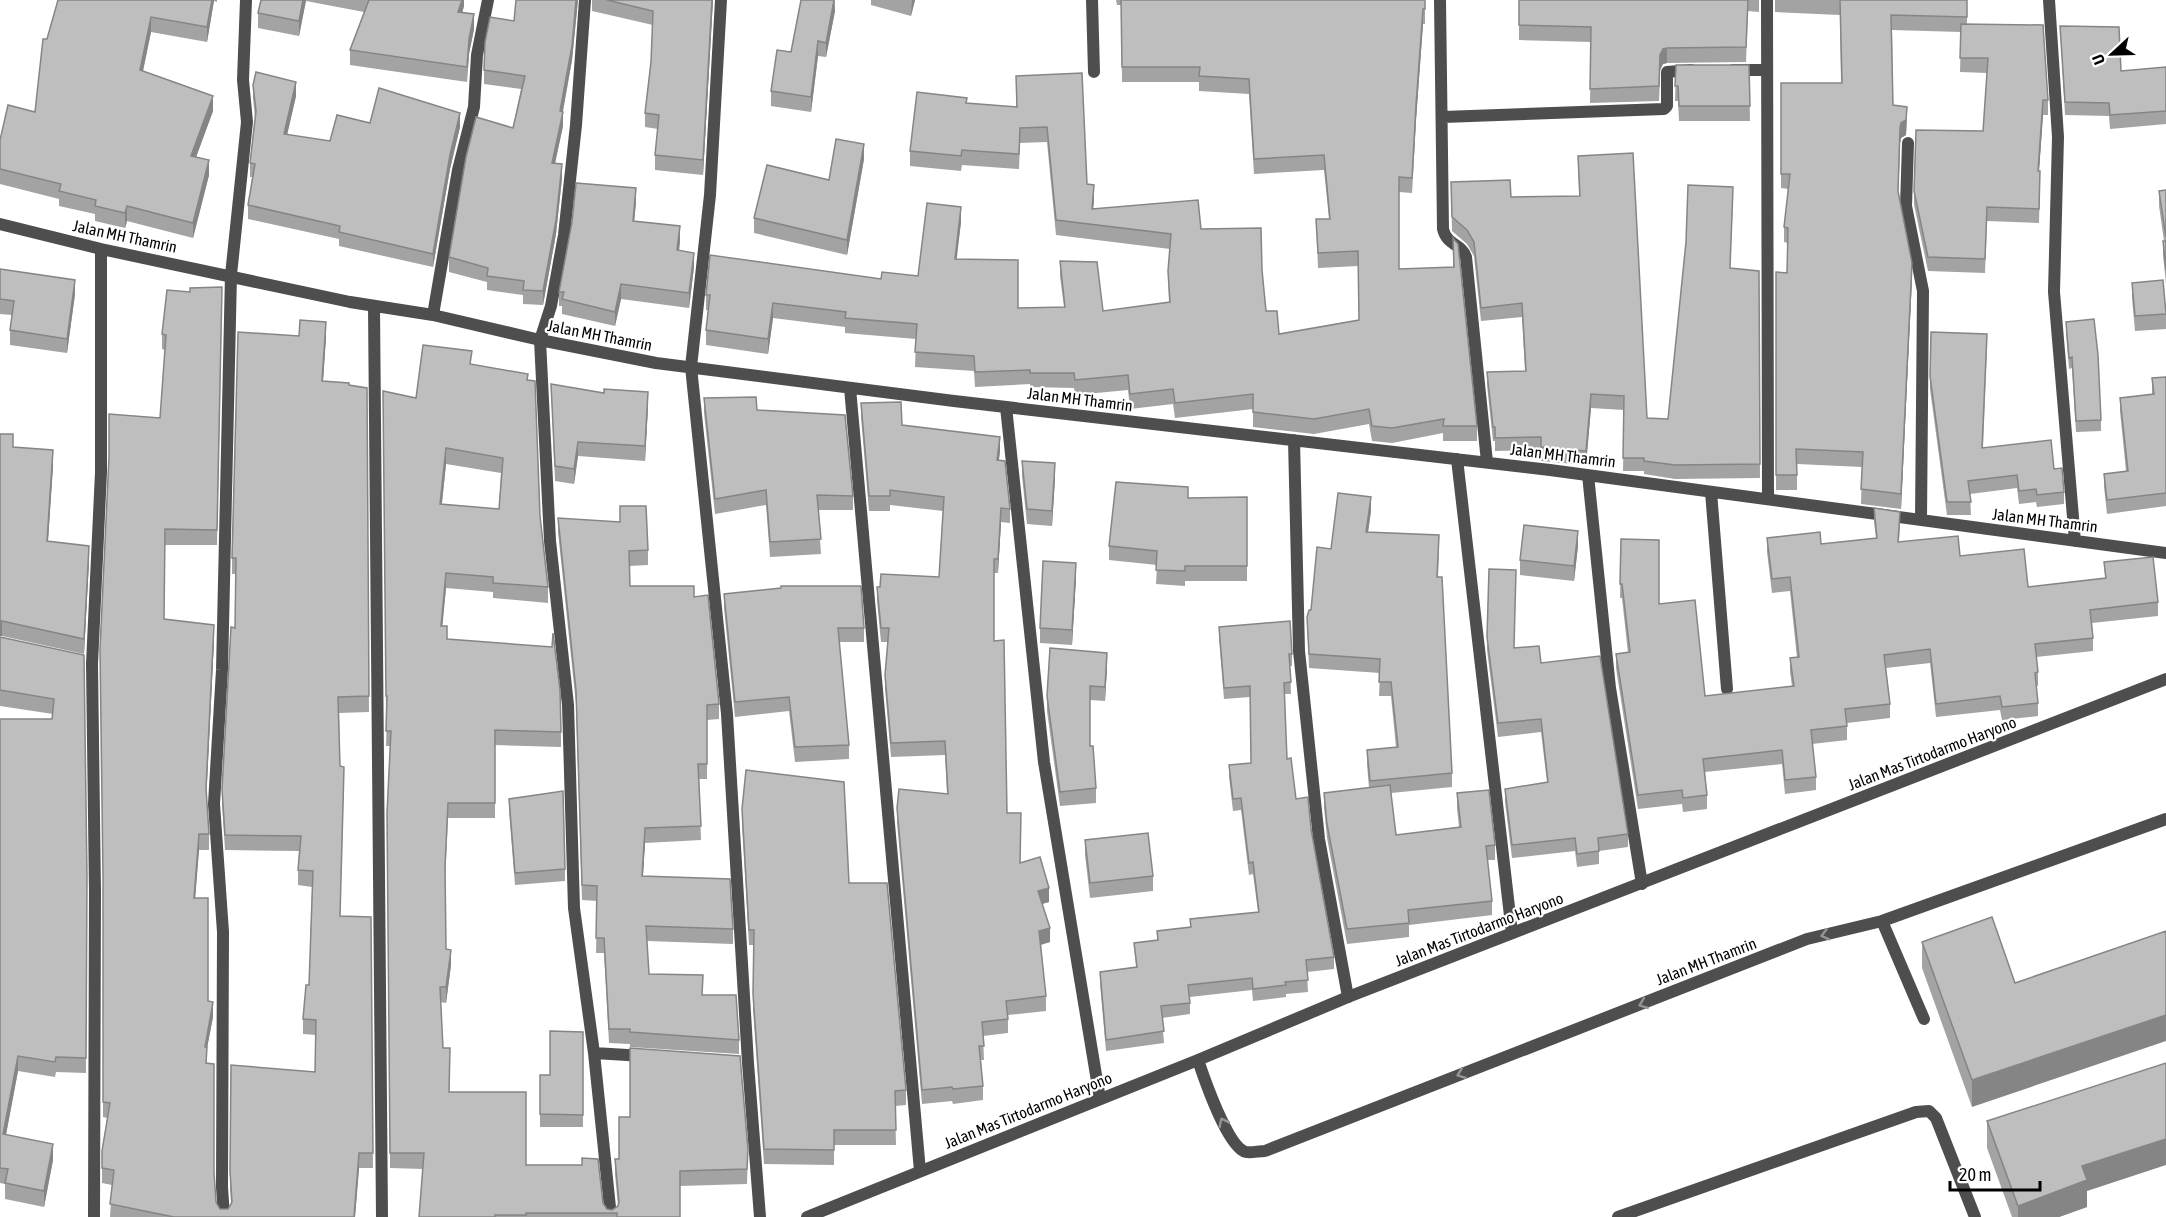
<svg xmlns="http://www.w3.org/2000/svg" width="2166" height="1217" font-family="'Asap Condensed',sans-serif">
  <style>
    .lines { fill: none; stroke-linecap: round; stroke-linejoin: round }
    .lane { stroke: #4e4e4e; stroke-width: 12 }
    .street { stroke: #4e4e4e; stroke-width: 12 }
    .wall { fill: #a3a3a3; fill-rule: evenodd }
    .shaded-wall { fill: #858585 }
    .building { fill: #bebebe; stroke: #858585; stroke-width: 1.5; fill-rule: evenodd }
    .oneway { stroke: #959595 }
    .labels { text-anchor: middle; stroke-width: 4.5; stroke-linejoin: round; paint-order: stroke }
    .street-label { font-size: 16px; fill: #000; stroke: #fff }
  </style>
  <rect width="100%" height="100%" fill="#fff"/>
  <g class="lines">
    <!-- lane -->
    <path class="lane" d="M1882,921L1924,1019
      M1198,1060C1204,1078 1228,1148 1246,1152C1251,1153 1259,1151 1265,1151L1807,939L1882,921L2166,819
      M807,1217L1198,1060L1348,997L2166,679
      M1618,1217L1916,1112L1929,1111L1936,1118L1975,1217"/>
    <!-- street -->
    <path class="street" d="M585,0L576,125L564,235L551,306L540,340L550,541L568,705L574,908L594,1053L611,1217
      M721,0L710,195L691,367L727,714L748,1063L760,1217
      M1092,0L1094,72
      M1440,0L1443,229C1447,246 1461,243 1466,257L1487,462
      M1767,0L1768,499
      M2049,0L2058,137L2054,292L2075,541
      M1733,70H1767
      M1443,117L1664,109L1667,106V72L1691,70
      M1908,143L1906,206L1923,291L1921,520
      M0,224L101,249L350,302L433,315L540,340L656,363L954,401L1550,470L2166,553
      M374,307L382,1217
      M433,315L458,170L474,107L477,55L488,0
      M850,388L920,1171
      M1006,407L1044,762L1100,1099
      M1294,440L1299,651L1319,839L1348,997
      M1457,459L1512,933
      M1588,475L1610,688L1642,884
      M1711,492L1727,689
      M594,1053L644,1056
      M94,1217L95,892L92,664L101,472V249
      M224,1217L222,1187L223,932L214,804L222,670L231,275L247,122L243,80L246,0"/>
  </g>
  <!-- wall -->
  <path class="wall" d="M58,0H217V2L214,1L207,42L151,32L143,71L213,111L196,157L209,175L193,238L127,221L125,228L95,221V214L59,206V199L0,184V140L35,112Z
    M261,0H464V6L462,13L474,29L469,54L467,82L350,65V50L364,12L306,1L299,36L258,28V13Z
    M516,0H578L572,60L563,112V126L555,163L562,178L556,234L543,305L523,304V295L487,290V282L449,272V257L513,128L521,89L484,84V70L514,21Z
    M592,0H713L703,175L655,170V155L658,129L645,127V113L651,62L653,25L592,11Z
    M835,0V11L826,57L818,56L811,112L771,106V91L791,52Z
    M871,0H915L911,16L871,5Z
    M1116,0H1425V24H1423L1416,120L1412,193L1399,192V269L1453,267V238L1477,426V441H1443V433L1392,443L1372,441L1369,424L1314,434L1253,427V409L1175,418L1173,404L1130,409L1128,390L1075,395L1074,388L1030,387V384L975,387L974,371L915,367L916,339L845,333V327L773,318L768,354L706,345V330L708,310H706V295L918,276L961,222L956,259L1018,308L1064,307L1060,276V261L1103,311L1169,303L1168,271L1170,249L1056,235L1047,142L1020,143L1019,169L962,165L961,171L910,166V151L967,103L1016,107V76L1087,184L1094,200L1093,208L1201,229L1262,270L1266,311L1279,334L1359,320L1358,266L1318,268L1316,219H1329L1324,170L1254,174L1249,94L1199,91V82H1122L1121,5H1117Z
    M1519,0H1759V12L1748,11L1746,62L1667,63L1663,64L1660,70L1659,101L1590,103L1591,42L1519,40Z
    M1775,0H1967V24L2048,100V115H2043L2039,171L2040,186L2039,223L1987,221L1985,273L1928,271L1914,205V191L1983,131L1987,73L1960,72L1961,32L1892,30L1893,105L1907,121L1906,135L1901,138L1900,143L1898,193L1912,278L1901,509L1861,504L1862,467L1797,464V490H1776V272L1787,273L1788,243L1784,242V227L1788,189L1781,188V83H1841L1840,15L1775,12Z
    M2060,26L2121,71L2166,67V124L2110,129L2109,116L2065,115Z
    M1676,65H1749L1750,121H1679L1678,101H1675Z
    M253,85L296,96L287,135L330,141L370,123L460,127L450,169L433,267L339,246V239L248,219V205L253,177H250V163L255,118L253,98Z
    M1578,156L1647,418L1668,419L1733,201L1730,268L1759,271L1760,478L1675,479L1644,474V471H1623L1624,410L1591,408L1586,465L1541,461V450L1495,451V441H1493L1487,385V372L1525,371L1522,317L1481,321L1474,256L1467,244L1452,231L1451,182L1511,197L1579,196Z
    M864,159L847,255L754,233V218L829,180Z
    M2166,190V284L2163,255V241H2164L2159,206V191Z
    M636,202L634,221L680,241L679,251L694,267L689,308L621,299L615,326L562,314V306H559V292Z
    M0,269L75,294L67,353L10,345V330L12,315L0,314Z
    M2132,283L2166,314V329L2135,331L2132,298Z
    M222,302L217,545H165L164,619L214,640L206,795L209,834V850H199L195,898L208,1001L213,1017L207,1048V1064L216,1202L220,1209H228L231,1203L230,1187L231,1065L315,1072L316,1035L303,1034V1019L309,985L312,887L298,885V870L299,851L225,850L222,804V789L235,628L236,574H232V558L299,336L326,337L323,381L367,388L369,712L339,713L340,766L344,782L340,916L371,917L373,1168H359L355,1217H110L112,1185L102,1183V1151L107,1118L103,1117V889L160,418L165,350L162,349V334Z
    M2066,322L2101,420V431L2076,432L2072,368L2069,369L2066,333Z
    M1931,332L1987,347L1983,448L2054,469L2064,492V504L2037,507L2036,502L2019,504L2017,488L1970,494L1971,515H1947L1930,389Z
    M472,364L528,380L540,516L548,587V603L493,598V592L446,588L442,626L447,639L561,732V747L495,745V818H448L445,880L446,949L451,965L446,1003L440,1002L443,1048L449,1092L526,1165L603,1203L607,1209L612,1210L618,1206L615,1174V1159L748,1149L747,1184L680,1186V1217H419L423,1169L390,1168L387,813L390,746H386L387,711H386L383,391L416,398ZM446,464L501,473L499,509L442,504Z
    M2166,377V506L2107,514L2104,487V474L2126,471L2120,411V398L2152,394V378Z
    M551,384L648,406L645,461L578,456L574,484L555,481Z
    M704,398L757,410L853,496V510H818L821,554L770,557L766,505L715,514L704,413Z
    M861,403L902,425L1000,451L999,460L1010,509V523L1001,522L998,573H994V641L1007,813L1020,863L1049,902L1042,904L1050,942L1041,945L1046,996V1011L1008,1015V1033L983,1036L984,1060H981L983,1086V1100L953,1104L952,1101L922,1104L897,822V808L947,794L945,755L891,757L885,689V675L888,642H881L877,601V587L939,577L943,511L890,505V511H869L861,417Z
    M0,434L13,447L53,466L48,541L89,561L84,654L2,636H0Z
    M1022,461L1055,478L1052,526L1027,524L1022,476Z
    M1247,497V581H1185V586L1156,584L1157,565L1109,560V546L1188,498Z
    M1874,508L1900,525L1899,542L1960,556L2028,587L2105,578L2104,562L2158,602V616L2092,623L2093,638V651L2036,657L2038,672V686H2036L2038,703V716L2002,720L2000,710L1936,717L1930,663L1886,668L1890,704V718L1847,723V740L1812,744L1816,777V790L1785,794L1782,764L1705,772L1707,795V809L1683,812L1682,804L1638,809L1616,668V654L1628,653L1622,598H1620L1621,539L1659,604L1705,696L1792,686L1790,672V658H1797L1790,591L1772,593L1767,552V538L1821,544L1876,538L1874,522Z
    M1371,511L1368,532L1439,549L1438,577L1452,773V787L1391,793L1396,835L1459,827L1457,808V793L1495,845V860H1487L1492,901V915L1409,925V937L1347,944L1327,838L1324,807V793L1369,788L1367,764V750L1396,747L1391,696H1379L1380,673L1309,668L1307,617L1311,610L1331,549Z
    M558,518L648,550V565L629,566L630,586L694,597L719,704V719L707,720V779H699L701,840L645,843L643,876L733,929V944L647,941L649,974L703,995L739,1040V1054L630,1047V1044L609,1043L604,953H596L597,901L582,900L576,704L558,532Z
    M1578,546L1574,581L1520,575V560Z
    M1489,569L1514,648L1541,663L1628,834V847L1599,851V864L1577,867L1575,851L1512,858L1505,802V789L1547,782L1541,732L1498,737L1487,650Z
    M1076,578L1072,645L1040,643V628Z
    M724,594L864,628V642H839L849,745V759L795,762L789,711L735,717L724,608Z
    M1219,627L1292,654V666H1290L1291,694H1284L1287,759L1296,799L1311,829L1334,957V969L1307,972L1308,992L1286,994V997L1253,1001L1252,990L1190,997V1014L1162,1018L1164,1043L1106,1051L1100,983V972L1136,967L1134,943L1157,940V931L1190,927V919L1258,912L1253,874L1249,875L1241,810L1233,811L1229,777V765L1251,763L1250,697L1224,699L1219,638Z
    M0,637L84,655L87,877L86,1073L56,1072L55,1077L18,1071L6,1135L53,1160L44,1207L5,1199V1184L0,1183V719H52L53,714L0,706Z
    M1107,667L1105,701L1090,700V746L1096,788V803L1060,806L1047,711V696Z
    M509,799L565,869V881L515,885L509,811Z
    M742,809L849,883L906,1090V1105L895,1106L896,1145H834V1165L764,1164L753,1009L754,945H749L742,824Z
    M1085,840L1153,876V891L1090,898L1085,855Z
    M1922,942L2015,983L1972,1107L1922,968Z
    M583,1032V1127H540V1075H550Z
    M1987,1121L2087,1191V1207L2059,1217H2012L1987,1148Z"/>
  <!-- shaded-wall -->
  <path class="shaded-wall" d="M212,0H214L207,42V27Z
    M303,0H306L299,36V21Z
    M462,0H464V6L458,27V12Z
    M576,0H578L572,60L560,125V111Z
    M712,0H713L703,175V160Z
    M834,0L835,11L826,57V43Z
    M912,0H915L911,16Z
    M1423,9V24L1416,120L1412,193L1416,105Z
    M474,14V29L469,54L467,82L469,39Z
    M151,17V32L140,85V70Z
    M818,41V56L811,112V97Z
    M1667,48V63L1663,64L1660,70L1659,101L1660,55L1663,49Z
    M296,82V96L284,148V134Z
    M213,96V111L191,171V156Z
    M2043,100V115L2038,185V171Z
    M1907,107L1906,135L1901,138L1900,143L1898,206L1900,128Z
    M563,112V126L552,177V163Z
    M460,113V127L450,169L433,267V254L450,155Z
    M864,144V159L847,255V240Z
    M209,160V175L193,238V223Z
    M562,164V178L556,234L543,305V291Z
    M1094,185V200L1092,223V209Z
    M636,188V202L633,235V221Z
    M127,206V221L125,228V213Z
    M961,207V222L955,274V259Z
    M680,226V241L677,265V250Z
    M694,253V267L689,308V293Z
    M1912,263V278L1901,509V494Z
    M75,280V294L67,353V339Z
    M621,284V299L615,326V312Z
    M773,303V318L768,354V339Z
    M326,322V337L322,397V381Z
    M648,392V406L645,461V446Z
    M1591,394V408L1586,465V451Z
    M1000,437V451L997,474V460Z
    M578,442V456L574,484V469Z
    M446,448V464L440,519V504Z
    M53,450V466L47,556V541Z
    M1055,463V478L1052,526V511Z
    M1371,497V511L1366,546V532Z
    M1001,508V522L998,573V559Z
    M1578,531V546L1574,581V566Z
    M89,546V561L84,654V639Z
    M1076,563V578L1072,645V630Z
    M446,573V588L441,641V626Z
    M0,621H2V636H0Z
    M214,625V640L206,804V788Z
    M1107,653V667L1105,701V687Z
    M645,828V843L642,891V876Z
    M199,834V850L194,913V898Z
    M1049,888V902L1038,905V891Z
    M1050,928V942L1039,945V931Z
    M451,950V965L446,1003V987Z
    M213,1002V1017L207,1048L206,1079L205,1047Z
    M2166,1015V1041L1972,1107V1080Z
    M18,1056V1071L3,1150V1134Z
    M2166,1139V1165L2087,1191V1207L2059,1217H2018V1206L2082,1166Z
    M53,1144V1160L44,1207V1191Z
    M359,1153V1168L355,1217H354Z"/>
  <!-- building -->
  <path class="building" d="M58,0H212L207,27L151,17L140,70L213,96L191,156L209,160L193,223L127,206L125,213L95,206L96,200L59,191L61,184L0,169V140L8,105L35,112L43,39H47Z
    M261,0H303L299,21L258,13Z
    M369,0H462L458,12L474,14L469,39L467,67L350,50Z
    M516,0H576L572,46L560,111L563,112L552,163L562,164L556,220L543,291L523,290L524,281L487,276L488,268L449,257L466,157L476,117L513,128L525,76L484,70L485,42L490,17L514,21Z
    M607,0H712L703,160L655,155L659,115L645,113L651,62L653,11Z
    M801,0H834L826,43L818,41L811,97L771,91L777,50L791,52Z
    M1121,0H1425V9H1423L1416,105L1412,178L1399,177V269L1454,267L1453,238L1458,244L1477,426H1443L1444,419L1392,428L1372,426L1369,409L1314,419L1253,412V394L1175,403L1173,389L1130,394L1128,375L1075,380L1074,373H1030V370L975,372L974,356L915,352L917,324L845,318L846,312L773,303L768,339L706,330L710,295H706L710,255L881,279L882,272L918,276L927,203L961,207L955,259L1018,260V308L1065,307L1060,261L1097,262L1103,311L1170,302L1168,271L1171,234L1056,220L1047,127L1020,128L1019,154L962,150L961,156L910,151L917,92L967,98L966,103L1017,107L1016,76L1082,73L1087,184L1094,185L1092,209L1198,200L1201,229L1261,228L1262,270L1266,311H1277L1279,334L1359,320L1358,251L1318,253L1316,219H1330L1324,155L1254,159L1249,79L1199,76L1200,67H1122Z
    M1519,0H1748L1746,47L1667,48L1663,49L1660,55L1659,86L1590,89L1591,27L1519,25Z
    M1840,0H1967V17L1891,15L1893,105L1907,107L1906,120L1901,123L1900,128L1898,191L1912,263L1901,494L1861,489L1863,452L1796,449L1797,475H1776V272L1787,273L1788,228L1784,227L1790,174H1781V83H1842Z
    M1961,24L2043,25L2048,100H2043L2038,171H2040L2039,209L1987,207L1985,259L1928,257L1914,191L1916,130L1983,131L1988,58H1960Z
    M2060,26L2119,27L2121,71L2166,67V111L2110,115L2109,103L2065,102Z
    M1676,65H1749L1750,106H1679L1678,86H1675Z
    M256,72L296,82L284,134L330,141L337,115L370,123L379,88L460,113L450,155L433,254L339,232L340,226L248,205L255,164L250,163L256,111L253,85Z
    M836,139L864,144L847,240L754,218L767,165L829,180Z
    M1633,153L1647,418L1668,419L1686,242L1688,185L1733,187L1730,268L1759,271L1760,464L1675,465L1644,461V458H1623L1624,396L1591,394L1586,451L1541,447V437L1495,438V427H1493L1487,372L1526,371L1522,303L1481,308L1474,242L1467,230L1452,217L1451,182L1510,180L1511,197L1580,196L1578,156Z
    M576,183L636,188L633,221L680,226L677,250L694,253L689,293L621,284L615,312L562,299L564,292H559L572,222Z
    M2166,190V237L2159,191Z
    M2163,241H2166V270Z
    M0,269L75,280L67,339L10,330L14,301L0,299Z
    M2163,280L2166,314L2135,316L2132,283Z
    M222,287L217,530L165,529L164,619L214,625L206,788L209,834H199L194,898H208V1001L213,1002L205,1047H207L206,1063L214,1064V1172L216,1202L220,1209H228L232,1202L230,1171L231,1065L315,1072L316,1020L303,1019L306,985H309L313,871L298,870L301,836L225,835L222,789L231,627L235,628L236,558H232L238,332L299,336L300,320L326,322L322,381L349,383V385L367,388L369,696L338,697L340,766L344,767L340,916L371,917L373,1153H359L354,1217H174L110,1204L114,1170L102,1168V1151L110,1103L103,1102V877L100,649L109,457V414L160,418L166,335L162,334L167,290L190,292V288Z
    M2094,319L2098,355L2101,420L2076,421L2072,357L2069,358L2066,322Z
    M1931,332L1987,334L1982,448L2051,440L2054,469L2062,468L2064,492L2037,495L2036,489L2019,491L2017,475L1968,481L1971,502H1947L1930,376Z
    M423,345L472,351L470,364L528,374L527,380L535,381L540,516L548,587L493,583V577L446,573L441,626H447V639L552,647L553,633L560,690L561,732L495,730V803H448L445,867L446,949L451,950L446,987H440L443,1048H450L449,1092H526V1165H582V1158L598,1159L603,1203L607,1209L612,1210L618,1206L619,1202L615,1159H619V1117H630V1048L740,1056L748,1149L747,1169L680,1171V1217H617V1213H526V1215H495V1217H419L424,1153H390L387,813L391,731H386L387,696H386L383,391L416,398ZM446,448L503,458L499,509L440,504Z
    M2166,377V493L2107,500L2104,474L2128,471L2120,398L2154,394L2152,378Z
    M551,384L604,393V389L648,392L645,446L578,442L574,469L555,466Z
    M756,397L757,410L845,415L853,496L817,495L821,539L770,542L766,490L715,499L704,398Z
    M901,402L902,425L1000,437L997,460L1005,461L1010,509L1001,508L998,559H994V641L1004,640L1007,813H1021L1020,863L1040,857L1049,888L1038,891L1050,928L1039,931L1046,996L1006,1001L1008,1019L982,1022L984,1046H979L983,1086L953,1089L952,1087L922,1090L897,808L899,789L948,794L945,741L891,743L885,675L889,628H881L877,587H880L881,574L939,577L944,497L890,490V496H869L861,403Z
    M0,434H13V447L53,450L47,541L89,546L84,639L2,621H0Z
    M1022,461L1055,463L1052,511L1027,509Z
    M1116,482L1188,487V498L1247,497V566H1185V571L1156,570L1157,551L1109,546Z
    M1338,493L1371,497L1366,532L1439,535L1437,577H1442L1452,773L1370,781L1367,750L1398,747L1391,682H1379L1380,659L1309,654L1307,617L1309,610H1311L1317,547L1331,549Z
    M620,506H646L648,550L629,551L630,586H694V597L708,595L719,704L707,705V764H698L701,826L645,828L642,876L730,879L733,929L646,926L649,974L703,975L702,995H736L739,1040L630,1032V1029H609L604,938H596L597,886L582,885L576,690L558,518L620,522Z
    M1874,508L1900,512L1898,542L1958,536L1960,556L2024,549L2028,587L2106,578L2104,562L2153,557L2158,602L2090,610L2093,638L2035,644L2038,672L2035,673L2038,703L2002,707L2000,696L1936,704L1930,649L1884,655L1890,704L1845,709L1847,726L1811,730L1816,777L1785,780L1782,750L1703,759L1707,795L1683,798L1682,790L1638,795L1616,654L1630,652L1622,584H1620L1621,539L1659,540V604L1695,600L1705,696L1794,686L1790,658L1799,657L1790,577L1772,579L1767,538L1820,532L1821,544L1877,538Z
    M1524,525L1578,531L1574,566L1520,560Z
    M1043,561L1076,563L1072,630L1040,628Z
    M1489,569L1516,570L1514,648L1539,646L1541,663L1600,656L1628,834L1598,838L1599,851L1577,854L1575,838L1512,845L1505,789L1548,782L1541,719L1498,723L1487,637Z
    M781,586H861L864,628H838L849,745L795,747L789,697L735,702L724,594L781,588Z
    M1290,621L1292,654H1289L1291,682L1284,683L1287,759L1291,758L1296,799L1308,797L1311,829L1334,957L1306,960L1308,980L1285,982L1286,985L1253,989L1252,978L1188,985L1190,1003L1161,1006L1164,1031L1106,1040L1100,972L1137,967L1134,943L1158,940L1157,931L1191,927L1190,919L1259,912L1253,862L1249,863L1241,798L1233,799L1229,765L1251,763L1250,686L1224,688L1219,627Z
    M0,637L84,655L87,877L86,1058L56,1057L55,1062L18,1056L3,1134L53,1144L44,1191L5,1183L8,1169L0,1168V719H52L54,699L0,690Z
    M1050,648L1107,653L1105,687L1090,686V746H1093L1096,788L1060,792L1047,696Z
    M746,770L844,782L849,883H887L906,1090L895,1091L896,1130H834V1150L764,1149L753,994L754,930H749L742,809Z
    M1390,785L1396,835L1461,827L1457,793L1489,790L1495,845L1486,846L1492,901L1408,910L1409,923L1347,929L1327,824L1324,793Z
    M563,791L565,869L515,873L509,799Z
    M1148,833L1153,876L1090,883L1085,840Z
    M1992,917L2015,983L2166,931V1015L1972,1080L1922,942Z
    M550,1031L583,1032V1115L540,1114V1075H550Z
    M2166,1063V1139L2082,1166L2087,1180L2018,1206L1987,1121Z"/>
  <!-- one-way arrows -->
  <defs><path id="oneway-chevron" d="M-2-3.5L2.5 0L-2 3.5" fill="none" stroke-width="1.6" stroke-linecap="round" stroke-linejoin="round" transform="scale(1.5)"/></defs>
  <g class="oneway">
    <use href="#oneway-chevron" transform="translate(1825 935) rotate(166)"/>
    <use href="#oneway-chevron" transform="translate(1643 1004) rotate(159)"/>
    <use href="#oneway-chevron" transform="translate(1461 1074) rotate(159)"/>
    <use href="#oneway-chevron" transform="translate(1223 1122) rotate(-116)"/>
  </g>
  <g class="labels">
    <!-- street labels -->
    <g class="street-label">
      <text transform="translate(125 236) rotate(12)" y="6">Jalan MH Thamrin</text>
      <text transform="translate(600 335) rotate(11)" y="6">Jalan MH Thamrin</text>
      <text transform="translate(1080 399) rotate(7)" y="6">Jalan MH Thamrin</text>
      <text transform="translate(1563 455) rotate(7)" y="6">Jalan MH Thamrin</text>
      <text transform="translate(2045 520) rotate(7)" y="6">Jalan MH Thamrin</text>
      <text transform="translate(1932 753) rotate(-21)" y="6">Jalan Mas Tirtodarmo Haryono</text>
      <text transform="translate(1479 929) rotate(-21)" y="6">Jalan Mas Tirtodarmo Haryono</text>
      <text transform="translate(1706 961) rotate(-21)" y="6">Jalan MH Thamrin</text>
      <text transform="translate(1028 1110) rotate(-22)" y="6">Jalan Mas Tirtodarmo Haryono</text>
    </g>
  </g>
  <!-- north arrow -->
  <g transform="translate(2112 54) rotate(248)" stroke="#ffffff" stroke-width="4.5" paint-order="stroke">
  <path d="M0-4.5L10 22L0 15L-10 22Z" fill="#000000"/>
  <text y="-9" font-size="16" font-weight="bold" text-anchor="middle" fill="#000000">U</text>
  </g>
  <!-- scale -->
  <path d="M1950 1181v9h90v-9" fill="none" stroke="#000000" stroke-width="3"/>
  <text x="1959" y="1181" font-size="18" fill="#000000" stroke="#ffffff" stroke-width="4.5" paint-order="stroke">20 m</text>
</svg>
